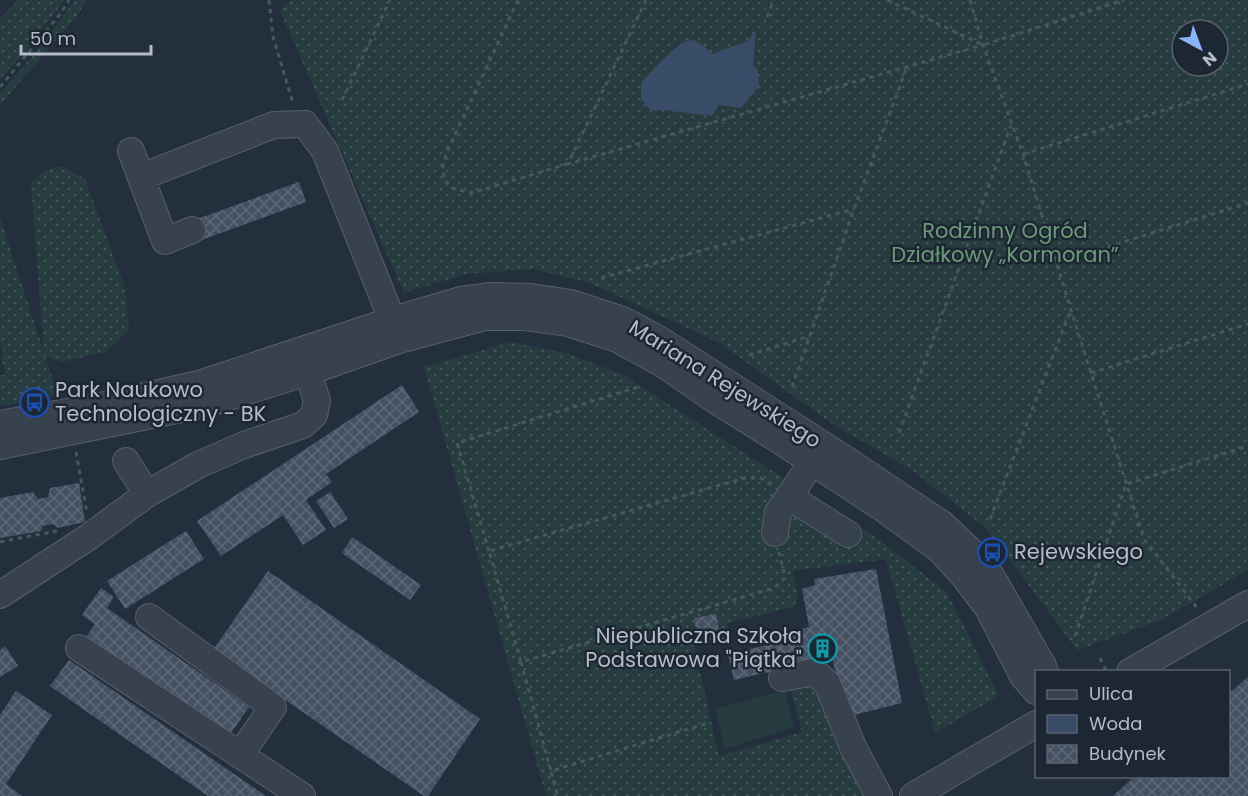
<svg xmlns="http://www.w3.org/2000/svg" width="1248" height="796" font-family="Poppins,sans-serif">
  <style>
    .grass { fill: url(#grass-dots); fill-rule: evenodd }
    .pitch { fill: #263c3f }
    .water { fill: #394c67 }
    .building { fill: url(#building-cross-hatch) }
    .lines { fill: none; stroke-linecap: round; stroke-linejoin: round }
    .minor-casing { stroke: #565f6c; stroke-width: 28 }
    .path { stroke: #44595c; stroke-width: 3; stroke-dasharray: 4.5 4.5; stroke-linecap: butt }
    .minor { stroke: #38414e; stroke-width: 26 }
    .labels { text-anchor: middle; stroke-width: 5; stroke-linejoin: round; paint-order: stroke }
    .park-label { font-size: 21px; fill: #6b9a76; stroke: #1d2633 }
    .street-label { font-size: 21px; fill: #b4bcc9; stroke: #1d2633 }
    .poi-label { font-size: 21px; fill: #b4bcc9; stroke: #1d2633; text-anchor: start }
  </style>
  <defs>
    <pattern id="grass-dots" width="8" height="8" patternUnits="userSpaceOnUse" patternTransform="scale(1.5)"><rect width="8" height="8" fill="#263c3f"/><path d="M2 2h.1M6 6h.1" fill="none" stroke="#435659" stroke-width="1.8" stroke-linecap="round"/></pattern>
    <pattern id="building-cross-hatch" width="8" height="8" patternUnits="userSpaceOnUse" patternTransform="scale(1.5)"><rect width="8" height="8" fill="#455162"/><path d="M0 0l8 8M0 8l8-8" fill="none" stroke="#5d6877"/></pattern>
  </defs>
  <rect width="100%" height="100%" fill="#242f3e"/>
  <!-- grass -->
  <path class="grass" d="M18,0H64L30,46L0,79V19Z
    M75,0H87L77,16L0,105V93L32,57Z
    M290,0H1248V570L1161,620L1077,650L986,528L913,471L834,425L718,342L587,282L533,269L465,274L404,293L280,11ZM1182,30H1218V66H1182Z
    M61,166L85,179L125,288L129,330L105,352L62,362L45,356L58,395L0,406V375H4L5,371L1,358L4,353L0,343V218L44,352L31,183L45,170Z
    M511,342L569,354L623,375L880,540L947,593L999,696L935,733L886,559L793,571L798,599L793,607L727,623L729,638L694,646L719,756L802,732L790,684L814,678L867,796H546L424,367Z"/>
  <!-- pitch -->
  <path class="pitch" d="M785,690L794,727L725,749L715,709Z"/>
  <!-- water -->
  <path class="water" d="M756,31L753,66L758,70L759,86L741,108L719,105L712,116L665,110L651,111L641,99V83C649,74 680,38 692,40C700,41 707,49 712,54L747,41Z"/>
  <!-- building -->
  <path class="building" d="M299,182L306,202L196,242L189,222Z
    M402,385L419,412L326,474L332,482L306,500L326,530L303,545L283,515L221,556L197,521Z
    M79,483L85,522L57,528L53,524L43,526L41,531L0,538V498L33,492L38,499L48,497L50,488Z
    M330,492L348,519L334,528L316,501Z
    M186,531L204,559L125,609L107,581Z
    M352,537L421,585L410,600L342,553Z
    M876,569L902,703L846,717L832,657L734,680L728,654L780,642L778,635L809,627L802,589L815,585L814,579Z
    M268,571L480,719L428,796H424L213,650Z
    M101,588L114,597L107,608L249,707L229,736L86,637L95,624L82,615Z
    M716,614L719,630H715L716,634H712L711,631L697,634L694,618Z
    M5,646L18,666L0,677V650Z
    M69,660L266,796H208L50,686Z
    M1248,677V796H1113L1135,776H1228V694Z
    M16,691L52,715L6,784L22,796H0V715Z"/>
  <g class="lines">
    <defs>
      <path id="minor" d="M131,151L165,241L192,230
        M141,177L274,125L305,124L325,151L398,335
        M0,424L101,406L199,384L393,320L461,300L491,296L531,297L571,303L623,320L657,338L842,457L942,524L978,558L993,579L1043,666L1045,672
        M0,446L206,404L308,372L399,340L485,317H524L568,323L617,339L663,364L718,402L774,437L881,507L940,550L963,575L988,608L1023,676L1036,691
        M126,461L147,494
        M789,497L848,534
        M775,533L778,512L789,497L812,462
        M0,595L90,536L147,494L198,465L244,445L303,425L314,415L317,401L308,372
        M149,617L273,707L240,755
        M79,648L302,796
        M1130,672L1248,604
        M782,678L814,672L827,683L853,747L879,796
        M913,796L1036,724"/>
    </defs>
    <!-- minor casing -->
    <use href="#minor" class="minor-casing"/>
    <!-- path -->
    <path class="path" d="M269,0L273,37L293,103
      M518,0L446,154L443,167L444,180L452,188L472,193L567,164
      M646,0L568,164L983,45
      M887,0L983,45L1124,0
      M970,0L983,45L1023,154L1071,310L1144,539L1198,609
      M767,17L774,0
      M0,87L61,13L69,0
      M342,100L390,0
      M1023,154L1248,84
      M1056,263L1248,203
      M601,278L854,209
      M749,355L810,336
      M1091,373L1248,324
      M792,387L854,209L907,67
      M899,433L1011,125
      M76,452L87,513
      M771,485L761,478H745L489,551L521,662L774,588L785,578L779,552
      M990,519L1070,312
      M0,542L57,531
      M489,551L457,443L638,387
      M1075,636L1126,484L1248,446
      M1100,658L1107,672
      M521,662L551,771L708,723
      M551,772L558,796"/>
    <!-- minor -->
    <use href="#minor" class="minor"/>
  </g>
  <!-- icons -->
  <defs>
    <symbol id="bus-ring" viewBox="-11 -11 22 22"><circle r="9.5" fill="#1d2633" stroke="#1a4fb4" stroke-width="1.5"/><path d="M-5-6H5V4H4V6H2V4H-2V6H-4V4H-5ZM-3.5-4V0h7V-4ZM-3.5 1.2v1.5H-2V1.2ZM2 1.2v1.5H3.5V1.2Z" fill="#1a4fb4"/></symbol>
    <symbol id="building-ring" viewBox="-11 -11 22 22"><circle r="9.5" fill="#1d2633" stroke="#0f9aa8" stroke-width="1.5"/><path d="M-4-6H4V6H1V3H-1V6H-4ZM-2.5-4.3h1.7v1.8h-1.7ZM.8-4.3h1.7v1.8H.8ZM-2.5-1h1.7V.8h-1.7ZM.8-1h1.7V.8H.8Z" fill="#0f9aa8"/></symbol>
  </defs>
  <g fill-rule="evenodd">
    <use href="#bus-ring" x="18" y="386" width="33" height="33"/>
    <use href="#bus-ring" x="976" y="536" width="33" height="33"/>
    <use href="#building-ring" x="806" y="632" width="33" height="33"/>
  </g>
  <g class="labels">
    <!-- park labels -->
    <g class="park-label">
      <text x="1005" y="238">Rodzinny Ogród<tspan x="1005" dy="24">Działkowy „Kormoran”</tspan></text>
    </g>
    <!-- street labels -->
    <g class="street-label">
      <text transform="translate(725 384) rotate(32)" y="7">Mariana Rejewskiego</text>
    </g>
    <!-- poi labels -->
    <g class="poi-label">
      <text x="55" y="397">Park Naukowo<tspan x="55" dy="24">Technologiczny - BK</tspan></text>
      <text x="1014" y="559">Rejewskiego</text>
      <text x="802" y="643" text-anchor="end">Niepubliczna Szkoła<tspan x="802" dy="24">Podstawowa "Piątka"</tspan></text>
    </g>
  </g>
  <!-- legend -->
  <rect x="1035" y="670" width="195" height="108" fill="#1d2633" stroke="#59626f" stroke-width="1.5"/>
  <rect x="1047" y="690" width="30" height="9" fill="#38414e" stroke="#59626f" stroke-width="1.5"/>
  <text x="1089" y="700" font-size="18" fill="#b4bcc9">Ulica</text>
  <rect x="1047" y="715" width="30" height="18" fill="#394c67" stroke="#59626f" stroke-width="1.5"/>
  <text x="1089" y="730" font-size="18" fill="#b4bcc9">Woda</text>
  <rect x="1047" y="745" width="30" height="18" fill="url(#building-cross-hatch)" stroke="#59626f" stroke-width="1.5"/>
  <text x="1089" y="760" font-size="18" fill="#b4bcc9">Budynek</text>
  <!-- north arrow -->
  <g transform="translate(1200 48) rotate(139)"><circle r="28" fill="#1d2633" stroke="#59626f" stroke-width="1.5"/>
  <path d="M0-4.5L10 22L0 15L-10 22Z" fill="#8ab4f8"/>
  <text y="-9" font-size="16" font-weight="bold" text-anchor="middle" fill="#b4bcc9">N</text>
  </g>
  <!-- scale -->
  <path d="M21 45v9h130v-9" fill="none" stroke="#b4bcc9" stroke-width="3"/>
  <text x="30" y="45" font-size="18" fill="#b4bcc9" stroke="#1d2633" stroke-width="4.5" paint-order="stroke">50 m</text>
</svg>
